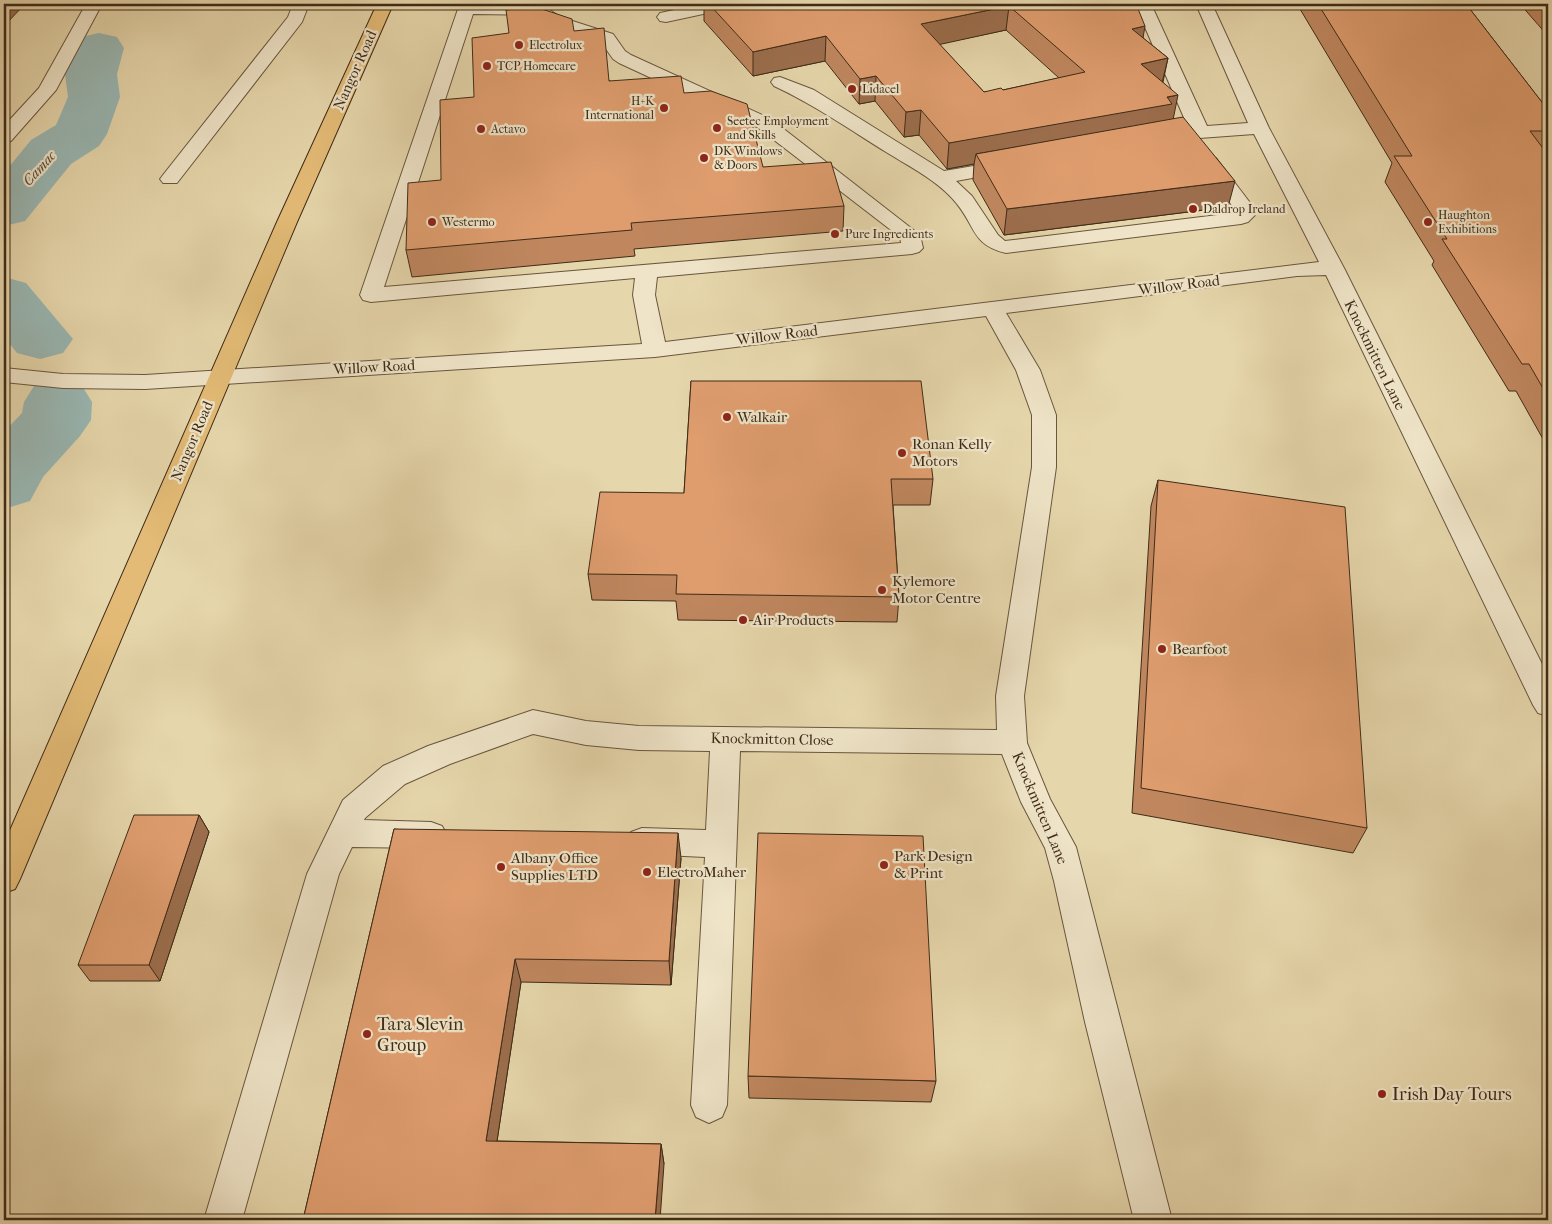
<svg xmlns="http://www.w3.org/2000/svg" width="1552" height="1224" font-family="'IM FELL French Canon',serif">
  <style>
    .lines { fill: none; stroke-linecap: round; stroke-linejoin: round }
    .river { fill: #99b7b3; fill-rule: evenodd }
    .minor-casing { stroke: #69563d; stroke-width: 2 }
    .major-casing { stroke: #3f2b18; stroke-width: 2 }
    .minor { fill: #efe4c8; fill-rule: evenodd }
    .major { fill: #e3bb76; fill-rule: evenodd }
    .wall { fill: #c0875f; stroke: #3f2b18; fill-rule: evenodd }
    .shaded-wall { fill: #9c6e4d; stroke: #3f2b18 }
    .building { fill: #df9d6e; stroke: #3f2b18; fill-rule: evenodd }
    .poi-dot { fill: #8f2418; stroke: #efe4c8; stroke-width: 2 }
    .labels { text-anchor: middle; stroke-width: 4.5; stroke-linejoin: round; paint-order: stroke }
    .far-poi-label { font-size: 12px; fill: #3f2b18; stroke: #efe4c8; text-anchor: start }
    .far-water-label { font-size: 14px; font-style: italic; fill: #514737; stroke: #efe4c8 }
    .street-label { font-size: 15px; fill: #3f2b18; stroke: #efe4c8 }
    .poi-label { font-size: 15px; fill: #3f2b18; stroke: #efe4c8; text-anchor: start }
    .near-poi-label { font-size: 18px; fill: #3f2b18; stroke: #efe4c8; text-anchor: start }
  </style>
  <rect width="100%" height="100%" fill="#e6d6ab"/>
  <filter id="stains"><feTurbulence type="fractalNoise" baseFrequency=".004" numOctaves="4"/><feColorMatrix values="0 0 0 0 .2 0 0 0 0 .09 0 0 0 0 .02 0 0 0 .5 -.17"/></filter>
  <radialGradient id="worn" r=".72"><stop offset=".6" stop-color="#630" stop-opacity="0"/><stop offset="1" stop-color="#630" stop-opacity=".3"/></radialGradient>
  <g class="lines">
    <!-- river -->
    <path class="river" d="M99,33L117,37L124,48L117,74L120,97L107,134L99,146L71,164L25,221L4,226V173L31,140L56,125L68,97L65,74L74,48L81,37Z
      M4,277L26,283L73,339L63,353L40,359L17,353L4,337Z
      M58,380L82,386L92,402L91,420L80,436L43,477L30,501L4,509V432L22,413L24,402L34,386Z"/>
    <defs>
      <path id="minor" d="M86,4H102L56,90L11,141L4,143V126L39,88Z
        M293,4H309L302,22L177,183H163L160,179L163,175L288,17Z
        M466,4L544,6L560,17L613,34L625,51L631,55L771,119L920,235L923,248L919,252L912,254L657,277L655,295L665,342L1319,262L1254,134L1186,139L1159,144L1152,142L1149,138L1152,134L1188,127L1135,4H1151L1207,126L1248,123L1196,4H1212L1269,128L1344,268L1548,676V716L1538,713L1533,705L1326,275L1297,276L1006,313L1040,370L1056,415V467L1024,696L1027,743L1050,799L1076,847L1172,1220H1134L1085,1022L1054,881L1045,848L1021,802L1002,754L740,751L727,1105L722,1117L709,1123L696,1117L691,1105L705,857L642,854L631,850L626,841L631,832L642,828L706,830L710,751L639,750L586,745L533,734L450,764L405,784L365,818L364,820L431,822L442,826L447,835L442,844L431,848L352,847L339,874L242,1220H204L307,874L343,800L383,766L428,746L533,710L586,721L639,726L997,730L996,696L1032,467V415L1016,370L986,316L655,357L145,389L63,388L4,382V368L63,374L145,375L642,344L633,295L635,278L371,302L363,300L360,295L458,9L460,5ZM473,14L534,15L548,25L601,42L613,59L619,63L757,127L900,237L901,243L384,287Z
        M703,4H733L731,8L666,22L660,21L657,17L660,13Z
        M780,77L814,90L944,171L1009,160L1016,162L1019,166L1016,170L956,181L972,196L998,235L1005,241L1234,213V208L1199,162L1202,158H1216L1254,208L1255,215L1248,222L1241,224L1006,253C972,245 976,227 957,204C939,181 910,167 886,152C849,129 813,104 774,86L771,82L774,78Z"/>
      <path id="major" d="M377,4H393L297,222L20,879L15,889L4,893V844L277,222Z"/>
    </defs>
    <!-- minor casing -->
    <use href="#minor" class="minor-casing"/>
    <!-- major casing -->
    <use href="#major" class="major-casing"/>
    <!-- minor -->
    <use href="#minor" class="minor"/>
    <!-- major -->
    <use href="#major" class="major"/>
  </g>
  <!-- wall -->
  <path class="wall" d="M704,4H1136L1143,38L1168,58L1163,82L1173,119L1228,207L1004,235L973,180L974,164L947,169L919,135L904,137L875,101L859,104L825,61L753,76L704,21ZM1006,30L1059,78L1003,90L984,92L939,44Z
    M1297,4H1466L1548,110V448L1516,391H1509L1432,265L1434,261L1385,182L1392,163Z
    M1520,4H1548V36Z
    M574,31L609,81L684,93L763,167L844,206L843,231L634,249L635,256L412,277L406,250L441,180L474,97Z
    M691,381L933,479L930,505H893L899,597L897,622L678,620L676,601L592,600L588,574L684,493Z
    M1158,480L1367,828L1353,853L1132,813L1151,506Z
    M199,815L209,832L160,981H90L78,965Z
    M394,829L681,858L671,985L521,982L497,1141L661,1144L664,1164L303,1220Z
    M748,1076L936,1081L931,1102L749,1098Z"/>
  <!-- shaded-wall -->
  <path class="shaded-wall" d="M4,4H25L4,26Z
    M1009,6L1006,30L919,49L921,24Z
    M1145,26L1141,50L1132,29Z
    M826,36L825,61L753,76V52Z
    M1168,58L1162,83L1141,64Z
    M876,76L875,101L859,104L860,79Z
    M1178,95L1173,120L976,154L974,164L947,169L949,143Z
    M921,110L919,135L904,137L906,112Z
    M1235,181L1228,207L1004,235L1007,209Z
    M199,815L209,832L160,981L149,965Z
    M678,833L681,858L671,985L669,961Z
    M515,959L521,982L494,1161L486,1141Z
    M661,1144L664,1164L660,1220H655Z"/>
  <!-- building -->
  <path class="building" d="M709,4H1136L1145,26L1132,29L1168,58L1141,64L1178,95L1167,97L1172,104L949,143L921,110L906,112L876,76L860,79L826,36L753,52ZM1009,6L1085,72L1003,90L1001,88L984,92L921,24Z
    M1318,4H1466L1548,110V131H1530L1548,155V397L1529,364H1522L1442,239H1447L1394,156H1412Z
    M536,7L572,19L574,31L604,28L609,81L681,76L684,93L711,91L747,104L763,167L831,162L844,206L631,223L632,230L406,250L408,183L441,180L440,100L474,97L472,38L509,33L506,10Z
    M1183,117L1235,181L1007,209L976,154Z
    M691,381H921L933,479H891L899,597L676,594L677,575L588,574L600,492L684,493Z
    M1158,480L1345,507L1367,828L1141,788Z
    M134,815H199L149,965H78Z
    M394,829L678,833L669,961L515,959L486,1141L661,1144L655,1220H303Z
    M758,833L923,836L936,1081L748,1076Z"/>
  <!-- markers -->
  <g class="poi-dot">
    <circle cx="519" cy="45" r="5"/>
    <circle cx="487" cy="66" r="5"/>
    <circle cx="852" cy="89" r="5"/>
    <circle cx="664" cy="108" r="5"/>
    <circle cx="717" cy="128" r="5"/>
    <circle cx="481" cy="129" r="5"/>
    <circle cx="704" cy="158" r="5"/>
    <circle cx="1193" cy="209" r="5"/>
    <circle cx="432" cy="222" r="5"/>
    <circle cx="1428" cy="222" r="5"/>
    <circle cx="835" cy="234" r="5"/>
    <circle cx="727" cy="417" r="5"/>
    <circle cx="902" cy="453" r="5"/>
    <circle cx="882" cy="590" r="5"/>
    <circle cx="743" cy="620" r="5"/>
    <circle cx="1162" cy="649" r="5"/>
    <circle cx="884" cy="865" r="5"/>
    <circle cx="501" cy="867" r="5"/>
    <circle cx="647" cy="872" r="5"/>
    <circle cx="367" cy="1034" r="5"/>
    <circle cx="1382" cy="1094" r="5"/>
  </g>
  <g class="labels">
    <!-- far-poi labels -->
    <g class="far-poi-label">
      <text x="529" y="49">Electrolux</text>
      <text x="497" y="70">TCP Homecare</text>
      <text x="862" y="93">Lidacel</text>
      <text x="654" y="105" text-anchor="end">H+K<tspan x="654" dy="14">International</tspan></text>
      <text x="727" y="125">Seetec Employment<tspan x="727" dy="14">and Skills</tspan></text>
      <text x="491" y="133">Actavo</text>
      <text x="714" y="155">DK Windows<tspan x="714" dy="14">&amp; Doors</tspan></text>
      <text x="1203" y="213">Daldrop Ireland</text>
      <text x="1438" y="219">Haughton<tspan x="1438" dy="14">Exhibitions</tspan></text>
      <text x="442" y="226">Westermo</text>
      <text x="845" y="238">Pure Ingredients</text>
    </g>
    <!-- far-water labels -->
    <g class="far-water-label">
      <text transform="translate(39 168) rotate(-48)" y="5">Camac</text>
    </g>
    <!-- street labels -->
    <g class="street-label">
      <text transform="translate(355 70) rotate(-66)" y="5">Nangor Road</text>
      <text transform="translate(1179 285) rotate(-7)" y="5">Willow Road</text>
      <text transform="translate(777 335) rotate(-7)" y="5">Willow Road</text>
      <text transform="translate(1375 355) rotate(64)" y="5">Knockmitten Lane</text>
      <text transform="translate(374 367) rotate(-3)" y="5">Willow Road</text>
      <text transform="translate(192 441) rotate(-67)" y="5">Nangor Road</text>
      <text transform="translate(772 739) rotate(1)" y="5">Knockmitton Close</text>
      <text transform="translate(1040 808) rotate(67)" y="5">Knockmitten Lane</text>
    </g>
    <!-- poi labels -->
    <g class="poi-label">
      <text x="737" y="422">Walkair</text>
      <text x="912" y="449">Ronan Kelly<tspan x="912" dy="17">Motors</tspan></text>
      <text x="892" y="586">Kylemore<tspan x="892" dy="17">Motor Centre</tspan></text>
      <text x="753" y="625">Air Products</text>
      <text x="1172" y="654">Bearfoot</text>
      <text x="894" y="861">Park Design<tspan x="894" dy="17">&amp; Print</tspan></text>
      <text x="511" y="863">Albany Office<tspan x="511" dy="17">Supplies LTD</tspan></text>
      <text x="657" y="877">ElectroMaher</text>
    </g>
    <!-- near-poi labels -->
    <g class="near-poi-label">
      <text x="377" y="1030">Tara Slevin<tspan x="377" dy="21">Group</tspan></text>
      <text x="1392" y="1100">Irish Day Tours</text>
    </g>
  </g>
  <!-- margin -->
  <rect width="1552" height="1224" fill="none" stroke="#e6d6ab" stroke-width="20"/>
  <rect x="5" y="5" width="1542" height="1214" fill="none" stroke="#3f2b18" stroke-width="2.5"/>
  <rect x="10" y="10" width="1532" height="1204" fill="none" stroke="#3f2b18"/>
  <rect width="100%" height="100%" filter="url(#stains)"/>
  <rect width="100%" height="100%" fill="url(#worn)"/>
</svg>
